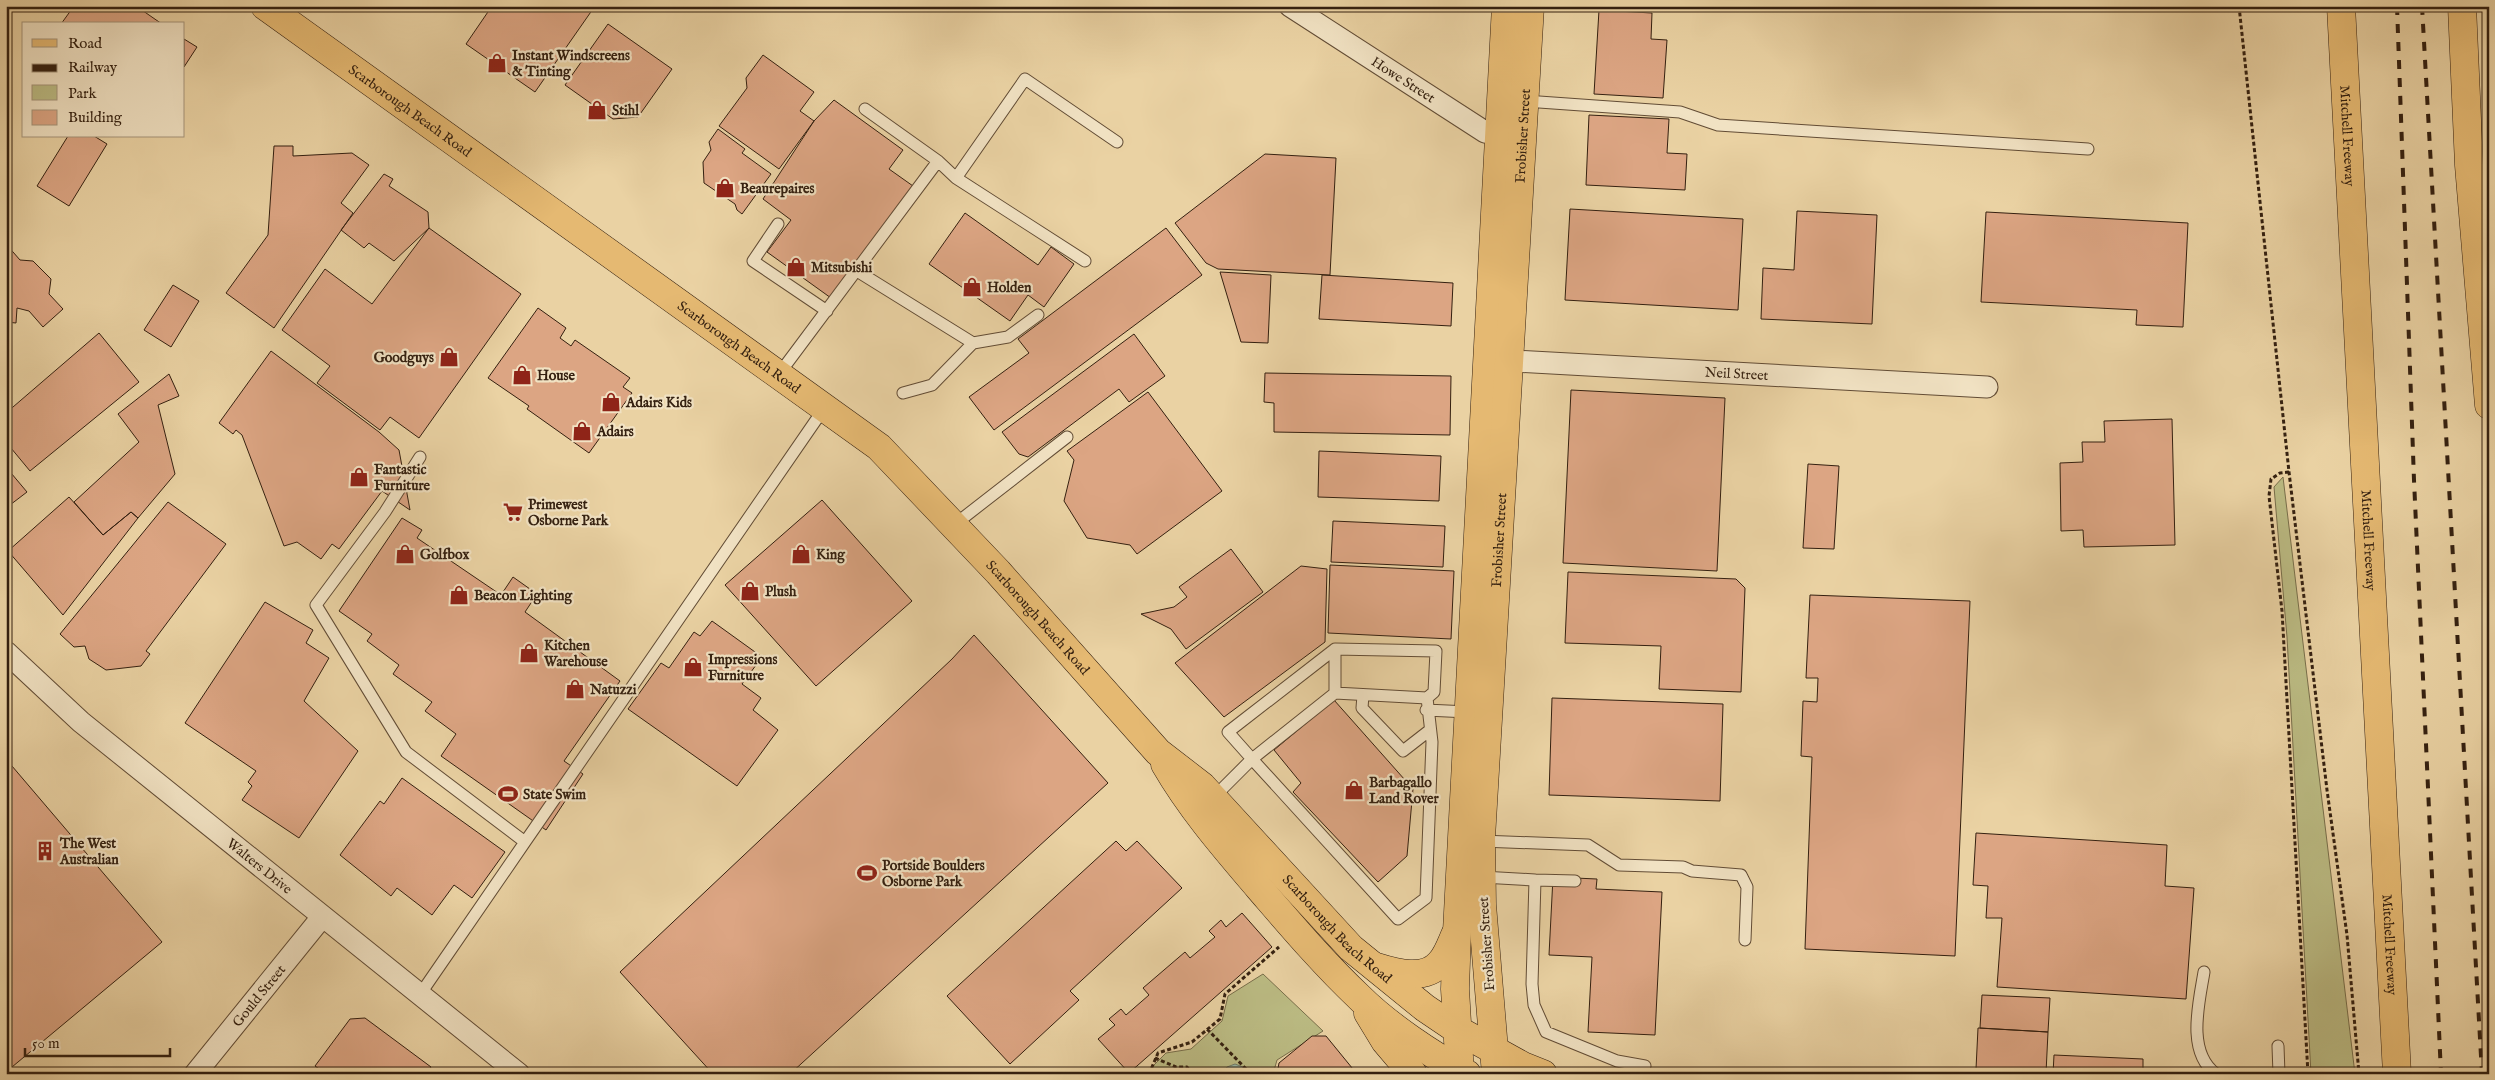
<svg xmlns="http://www.w3.org/2000/svg" width="2495" height="1080" font-family="'IM FELL English',serif">
  <style>
    .green { fill: #bbbb83; stroke: #786e4a }
    .water { fill: #98b8a5; stroke: #707b69 }
    .building { fill: #dca583; stroke: #342010 }
    .lines { fill: none; stroke-linecap: round; stroke-linejoin: round }
    .lane-casing { stroke: #624c35; stroke-width: 13 }
    .street-casing { stroke: #624c35; stroke-width: 23 }
    .primary-casing { stroke: #342010; stroke-width: 29 }
    .highway-casing { stroke: #342010; stroke-width: 29 }
    .path { stroke: #342010; stroke-width: 3; stroke-dasharray: 4 2.5; stroke-linecap: butt }
    .lane { stroke: #f1e2c3; stroke-width: 11 }
    .street { stroke: #f1e2c3; stroke-width: 21 }
    .primary { stroke: #e5b972; stroke-width: 28 }
    .highway { stroke: #e5b972; stroke-width: 28 }
    .rail { stroke: #342010; stroke-width: 4; stroke-dasharray: 9 9; stroke-linecap: butt }
    .labels { text-anchor: middle; stroke-width: 4.5; stroke-linejoin: round; paint-order: stroke }
    .poi-label { font-size: 14px; font-weight: bold; fill: #342010; stroke: #f1e2c3; text-anchor: start }
    .street-label { font-size: 14px; fill: #342010; stroke: #f1e2c3 }
  </style>
  <rect width="100%" height="100%" fill="#ead2a3"/>
  <filter id="stains"><feTurbulence type="fractalNoise" baseFrequency=".004" numOctaves="4"/><feColorMatrix values="0 0 0 0 .2 0 0 0 0 .09 0 0 0 0 .02 0 0 0 .5 -.17"/></filter>
  <radialGradient id="worn" r=".72"><stop offset=".6" stop-color="#630" stop-opacity="0"/><stop offset="1" stop-color="#630" stop-opacity=".3"/></radialGradient>
  <!-- green -->
  <path class="green" d="M2283,477L2355,1074H2311L2287,637L2274,487Z
    M1263,974L1323,1031L1277,1060L1273,1074H1145L1166,1053L1191,1049L1222,1021L1228,996Z"/>
  <!-- water -->
  <path class="water" d="M1235,1064L1243,1067L1247,1074H1223L1227,1067Z"/>
  <!-- building -->
  <path class="building" d="M74,6H136L162,24H61Z
    M492,6H595L535,92L466,44Z
    M1599,10L1652,13L1651,39L1667,40L1663,98L1594,94Z
    M608,24L672,69L638,117L613,119L565,85Z
    M184,39L197,47L184,67Z
    M763,55L814,92L800,111L814,121L779,169L719,126L747,88L746,78Z
    M834,100L903,150L889,169L913,186L831,298L767,252L791,220L763,199L814,121Z
    M1589,115L1669,119L1667,153L1687,154L1685,190L1586,185Z
    M718,129L745,149L742,153L771,174L742,214L737,210L735,204L704,183L703,162L711,150L709,142Z
    M68,136H94L107,144L69,206L37,186Z
    M274,146H293V156L352,153L369,165L341,203L353,213L274,328L226,293L268,235Z
    M1265,154L1336,158L1330,275L1218,269L1206,263L1175,223Z
    M384,174L393,179L389,186L428,212L429,228L394,261L369,243L364,248L341,230Z
    M1570,209L1743,219L1738,310L1565,300Z
    M1797,211L1877,215L1872,324L1761,319L1763,268L1794,270Z
    M1986,212L2188,223L2183,327L2136,325L2137,310L1981,302Z
    M965,213L1038,265L1051,247L1074,264L1044,307L1028,295L1010,321L929,264Z
    M429,228L521,294L419,438L390,417L380,430L317,383L330,366L282,330L325,269L372,304Z
    M1166,228L1202,275L994,430L969,397L1029,353L1018,339Z
    M6,244L20,260L33,261L51,279L49,294L63,309L43,327L29,311L17,308L16,323L6,322Z
    M1220,272L1271,275L1268,343L1241,342Z
    M1322,275L1453,283L1451,326L1319,319Z
    M173,285L199,301L171,347L144,330Z
    M538,308L566,328L560,338L571,346L575,340L630,378L623,387L632,393L589,453L527,409L529,406L488,378Z
    M99,333L139,382L30,471L6,442V413Z
    M1134,334L1165,376L1129,402L1119,389L1028,457L1019,454L1002,432Z
    M271,351L379,432L399,450L410,510L382,491L339,549L332,544L321,559L297,542L284,546L242,435L236,430L233,434L219,423Z
    M1265,373L1451,376L1450,435L1274,432V403L1264,402Z
    M169,374L179,396L158,405L175,474L138,518L131,512L103,535L74,502L139,442L118,414Z
    M1571,390L1725,398L1717,571L1563,563Z
    M1148,392L1222,491L1137,554L1130,545L1087,538L1064,501L1074,460L1067,451Z
    M2172,419L2175,545L2084,547L2083,530L2061,531L2060,463L2083,462L2082,442H2105L2104,421Z
    M1319,451L1441,456L1439,501L1318,497Z
    M1808,464L1839,466L1834,549L1803,548Z
    M6,467L27,492L6,508Z
    M69,497L103,535L131,512L138,518L63,615L8,551Z
    M822,500L912,601L816,686L725,585Z
    M168,502L226,544L146,651L150,654L141,666L106,670L89,659L85,646L74,647L60,634Z
    M402,518L422,530L417,538L501,595L513,577L537,594L525,612L620,681L564,761L583,774L546,830L441,756L456,734L425,711L432,702L393,674L399,665L367,641L372,634L339,611Z
    M1333,521L1445,526L1443,567L1331,562Z
    M1231,549L1263,592L1186,649L1171,629L1141,614L1174,607L1187,597L1179,587Z
    M1330,565L1454,571L1451,639L1328,633Z
    M1301,566L1327,569L1325,642L1224,717L1175,663Z
    M1568,572L1736,579L1745,588L1741,692L1659,689L1661,646L1565,643Z
    M1810,595L1970,601L1955,956L1805,949L1812,757L1801,756L1803,701L1817,702L1818,678H1806Z
    M265,602L313,630L306,643L329,658L304,701L358,751L299,838L242,800L252,786L248,782L256,771L185,723Z
    M712,621L762,657L742,684L761,698L753,710L778,730L737,786L628,709L661,663L669,668L694,632L700,636Z
    M974,635L1108,783L790,1074H713L620,972L952,659Z
    M1552,698L1723,704L1720,801L1549,795Z
    M1334,700L1413,789L1407,856L1378,882L1293,792L1301,783L1274,750Z
    M6,759L162,942L6,1072Z
    M402,778L505,852L472,898L454,885L432,915L397,888L391,896L340,855L380,801L384,804Z
    M1976,833L2167,845L2165,886L2194,888L2186,999L1997,987L2002,918H1986L1988,886L1973,885Z
    M1116,841L1126,851L1137,841L1182,888L1070,991L1079,1000L1010,1064L947,996Z
    M1553,877L1597,879L1596,889L1662,892L1655,1035L1588,1032L1592,957L1549,955Z
    M1242,913L1272,947L1129,1073L1098,1039L1115,1025L1109,1019L1121,1009L1126,1015L1149,995L1143,988L1185,952L1190,958L1215,937L1209,931L1221,920L1226,927Z
    M1982,995L2050,998L2048,1032L1980,1028Z
    M365,1018L431,1067L426,1074H326L315,1066L350,1019Z
    M1978,1028L2048,1032L2046,1073L1976,1069Z
    M1312,1036H1326L1357,1074H1277L1279,1063Z
    M2054,1055L2143,1059V1074H2053Z"/>
  <g class="lines">
    <defs>
      <path id="lane" d="M1525,101L1680,112L1718,125L2088,149
        M865,109L938,161L956,178
        M778,224L753,261L827,311
        M1085,261L956,178L1025,79L1117,142
        M857,271L973,343L932,385L903,393
        M973,343L1008,337L1038,315
        M779,374L938,161
        M954,525L1067,437
        M1335,693L1427,698L1432,742L1426,898L1398,919L1252,759Z
        M1335,693V649
        M1363,695L1362,708L1403,751L1430,730
        M1426,710L1468,712
        M1213,798L1252,759L1228,732L1335,649L1436,651L1434,692L1427,698
        M1481,841L1588,845L1619,865L1683,867L1692,871L1741,875L1747,887L1745,940
        M525,842L825,407
        M1482,877L1535,880L1532,984L1534,1005L1546,1032L1617,1061L1645,1066
        M1535,880L1575,881
        M2204,972C2199,1003 2186,1052 2216,1074
        M419,996L525,842L406,752L316,605L385,512L420,457
        M2278,1046L2279,1074"/>
      <g id="street">
        <path id="s1" d="M1290,6L1485,132L1513,136"/>
        <path id="s2" d="M1495,360L1987,387"/>
        <path id="s3" d="M6,652L81,722L519,1074"/>
        <path id="s4" d="M195,1074L322,917"/>
      </g>
      <g id="primary">
        <path id="s5" d="M265,6L879,447L998,572L1158,752L1202,786L1351,948L1425,1008L1456,1029L1523,1066L1543,1074"/>
        <path d="M1165,764C1191,809 1225,848 1259,888C1291,925 1323,963 1359,997C1387,1025 1432,1055 1467,1074"/>
        <path d="M1377,967C1396,973 1425,981 1440,963C1447,956 1451,944 1455,935"/>
        <path d="M1368,1013L1385,1041L1413,1074"/>
        <path d="M1460,1074L1455,989L1457,932L1506,6"/>
        <path id="s6" d="M1496,1074L1482,905L1481,838L1530,6"/>
      </g>
      <g id="highway">
        <path id="s7" d="M2341,6L2397,1074"/>
        <path d="M2462,6L2469,165L2489,405"/>
      </g>
    </defs>
    <!-- lane casing -->
    <use href="#lane" class="lane-casing"/>
    <!-- street casing -->
    <use href="#street" class="street-casing"/>
    <!-- primary casing -->
    <use href="#primary" class="primary-casing"/>
    <!-- highway casing -->
    <use href="#highway" class="highway-casing"/>
    <!-- path -->
    <path class="path" d="M2239,6L2289,472L2327,790L2347,935L2359,1074
      M2289,472L2280,473L2271,479L2269,496L2282,611L2308,1074
      M1207,1029L1251,1074
      M1155,1058L1176,1067H1187L1192,1074
      M1149,1074L1158,1053L1192,1042L1220,1019L1225,994L1279,947"/>
    <!-- lane -->
    <use href="#lane" class="lane"/>
    <!-- street -->
    <use href="#street" class="street"/>
    <!-- primary -->
    <use href="#primary" class="primary"/>
    <!-- highway -->
    <use href="#highway" class="highway"/>
    <!-- rail -->
    <path class="rail" d="M2397,6L2414,480L2441,1074
      M2422,6L2482,1074"/>
  </g>
  <!-- icons -->
  <defs>
    <symbol id="shop-bare" viewBox="-9 -9 18 18"><path d="M-5-2.5h2.3a2.7 3.5 0 0 1 5.4 0H5L5.5 6h-11ZM-1.5-2.5h3a1.5 2.3 0 0 0-3 0Z" fill="#8f2418" stroke="#f1e2c3" stroke-width="2.5" paint-order="stroke"/></symbol>
    <symbol id="supermarket-bare" viewBox="-9 -9 18 18"><path d="M-6-5.5h2.5l.6 2H6L4.5 2H-2.5L-4.4-4H-6ZM-1.5 3.2a1.3 1.3 0 1 0 .1 0ZM3 3.2a1.3 1.3 0 1 0 .1 0Z" fill="#8f2418" stroke="#f1e2c3" stroke-width="2.5" paint-order="stroke"/></symbol>
    <symbol id="stadium-bare" viewBox="-9 -9 18 18"><path d="M0-5a6.5 5 0 1 0 0 10a6.5 5 0 1 0 0-10ZM-3.5-1.8h7v3.6h-7Z" fill="#8f2418" stroke="#f1e2c3" stroke-width="2.5" paint-order="stroke"/></symbol>
    <symbol id="building-bare" viewBox="-9 -9 18 18"><path d="M-4-6H4V6H1V3H-1V6H-4ZM-2.5-4.3h1.7v1.8h-1.7ZM.8-4.3h1.7v1.8H.8ZM-2.5-1h1.7V.8h-1.7ZM.8-1h1.7V.8H.8Z" fill="#8f2418" stroke="#f1e2c3" stroke-width="2.5" paint-order="stroke"/></symbol>
  </defs>
  <g fill-rule="evenodd">
    <use href="#shop-bare" x="483" y="49" width="28" height="28"/>
    <use href="#shop-bare" x="583" y="96" width="28" height="28"/>
    <use href="#shop-bare" x="711" y="174" width="28" height="28"/>
    <use href="#shop-bare" x="782" y="253" width="28" height="28"/>
    <use href="#shop-bare" x="958" y="273" width="28" height="28"/>
    <use href="#shop-bare" x="435" y="343" width="28" height="28"/>
    <use href="#shop-bare" x="508" y="361" width="28" height="28"/>
    <use href="#shop-bare" x="597" y="388" width="28" height="28"/>
    <use href="#shop-bare" x="568" y="417" width="28" height="28"/>
    <use href="#shop-bare" x="345" y="463" width="28" height="28"/>
    <use href="#supermarket-bare" x="499" y="498" width="28" height="28"/>
    <use href="#shop-bare" x="391" y="540" width="28" height="28"/>
    <use href="#shop-bare" x="787" y="540" width="28" height="28"/>
    <use href="#shop-bare" x="736" y="577" width="28" height="28"/>
    <use href="#shop-bare" x="445" y="581" width="28" height="28"/>
    <use href="#shop-bare" x="515" y="639" width="28" height="28"/>
    <use href="#shop-bare" x="679" y="653" width="28" height="28"/>
    <use href="#shop-bare" x="561" y="675" width="28" height="28"/>
    <use href="#shop-bare" x="1340" y="776" width="28" height="28"/>
    <use href="#stadium-bare" x="494" y="780" width="28" height="28"/>
    <use href="#building-bare" x="31" y="837" width="28" height="28"/>
    <use href="#stadium-bare" x="853" y="859" width="28" height="28"/>
  </g>
  <g class="labels">
    <!-- poi labels -->
    <g class="poi-label">
      <text x="512" y="60">Instant Windscreens<tspan x="512" dy="16">&amp; Tinting</tspan></text>
      <text x="612" y="115">Stihl</text>
      <text x="740" y="193">Beaurepaires</text>
      <text x="811" y="272">Mitsubishi</text>
      <text x="987" y="292">Holden</text>
      <text x="434" y="362" text-anchor="end">Goodguys</text>
      <text x="537" y="380">House</text>
      <text x="626" y="407">Adairs Kids</text>
      <text x="597" y="436">Adairs</text>
      <text x="374" y="474">Fantastic<tspan x="374" dy="16">Furniture</tspan></text>
      <text x="528" y="509">Primewest<tspan x="528" dy="16">Osborne Park</tspan></text>
      <text x="420" y="559">Golfbox</text>
      <text x="816" y="559">King</text>
      <text x="765" y="596">Plush</text>
      <text x="474" y="600">Beacon Lighting</text>
      <text x="544" y="650">Kitchen<tspan x="544" dy="16">Warehouse</tspan></text>
      <text x="708" y="664">Impressions<tspan x="708" dy="16">Furniture</tspan></text>
      <text x="590" y="694">Natuzzi</text>
      <text x="1369" y="787">Barbagallo<tspan x="1369" dy="16">Land Rover</tspan></text>
      <text x="523" y="799">State Swim</text>
      <text x="60" y="848">The West<tspan x="60" dy="16">Australian</tspan></text>
      <text x="882" y="870">Portside Boulders<tspan x="882" dy="16">Osborne Park</tspan></text>
    </g>
    <!-- street labels -->
    <g class="street-label">
      <text dy="5" stroke="none"><textPath href="#s1" startOffset="135">Howe Street</textPath></text>
      <text dy="5" stroke="none"><textPath href="#s5" startOffset="179">Scarborough Beach Road</textPath></text>
      <text dy="5" stroke="none"><textPath href="#s6" startOffset="940">Frobisher Street</textPath></text>
      <text dy="5" stroke="none"><textPath href="#s7" startOffset="130">Mitchell Freeway</textPath></text>
      <text dy="5" stroke="none"><textPath href="#s5" startOffset="584">Scarborough Beach Road</textPath></text>
      <text dy="5" stroke="none"><textPath href="#s2" startOffset="242">Neil Street</textPath></text>
      <text dy="5" stroke="none"><textPath href="#s6" startOffset="535">Frobisher Street</textPath></text>
      <text dy="5" stroke="none"><textPath href="#s7" startOffset="535">Mitchell Freeway</textPath></text>
      <text dy="5" stroke="none"><textPath href="#s5" startOffset="989">Scarborough Beach Road</textPath></text>
      <text dy="5" stroke="none"><textPath href="#s3" startOffset="332">Walters Drive</textPath></text>
      <text dy="5" stroke="none"><textPath href="#s5" startOffset="1422">Scarborough Beach Road</textPath></text>
      <text transform="translate(1486 944) rotate(-94)" y="5">Frobisher Street</text>
      <text dy="5" stroke="none"><textPath href="#s7" startOffset="940">Mitchell Freeway</textPath></text>
      <text dy="5" stroke="none"><textPath href="#s4" startOffset="101">Gould Street</textPath></text>
    </g>
  </g>
  <!-- margin -->
  <rect width="2495" height="1080" fill="none" stroke="#ead2a3" stroke-width="25"/>
  <rect x="8" y="8" width="2480" height="1065" fill="none" stroke="#342010" stroke-width="2.5"/>
  <rect x="12" y="12" width="2470" height="1055" fill="none" stroke="#342010"/>
  <!-- legend -->
  <rect x="22" y="22" width="162" height="115" fill="#f1e2c3" stroke="#a5947b"/>
  <rect x="32" y="39" width="25" height="8" fill="#e5b972" stroke="#a5947b"/>
  <text x="68" y="48" font-size="15" fill="#342010">Road</text>
  <rect x="32" y="64" width="25" height="8" fill="#342010" stroke="#a5947b"/>
  <text x="68" y="72" font-size="15" fill="#342010">Railway</text>
  <rect x="32" y="85" width="25" height="15" fill="#bbbb83" stroke="#a5947b"/>
  <text x="68" y="98" font-size="15" fill="#342010">Park</text>
  <rect x="32" y="110" width="25" height="15" fill="#dca583" stroke="#a5947b"/>
  <text x="68" y="122" font-size="15" fill="#342010">Building</text>
  <!-- scale -->
  <path d="M25 1048v8h145v-8" fill="none" stroke="#342010" stroke-width="2.5"/>
  <text x="32" y="1048" font-size="15" fill="#342010" stroke="#f1e2c3" stroke-width="4" paint-order="stroke">50 m</text>
  <rect width="100%" height="100%" filter="url(#stains)"/>
  <rect width="100%" height="100%" fill="url(#worn)"/>
</svg>
